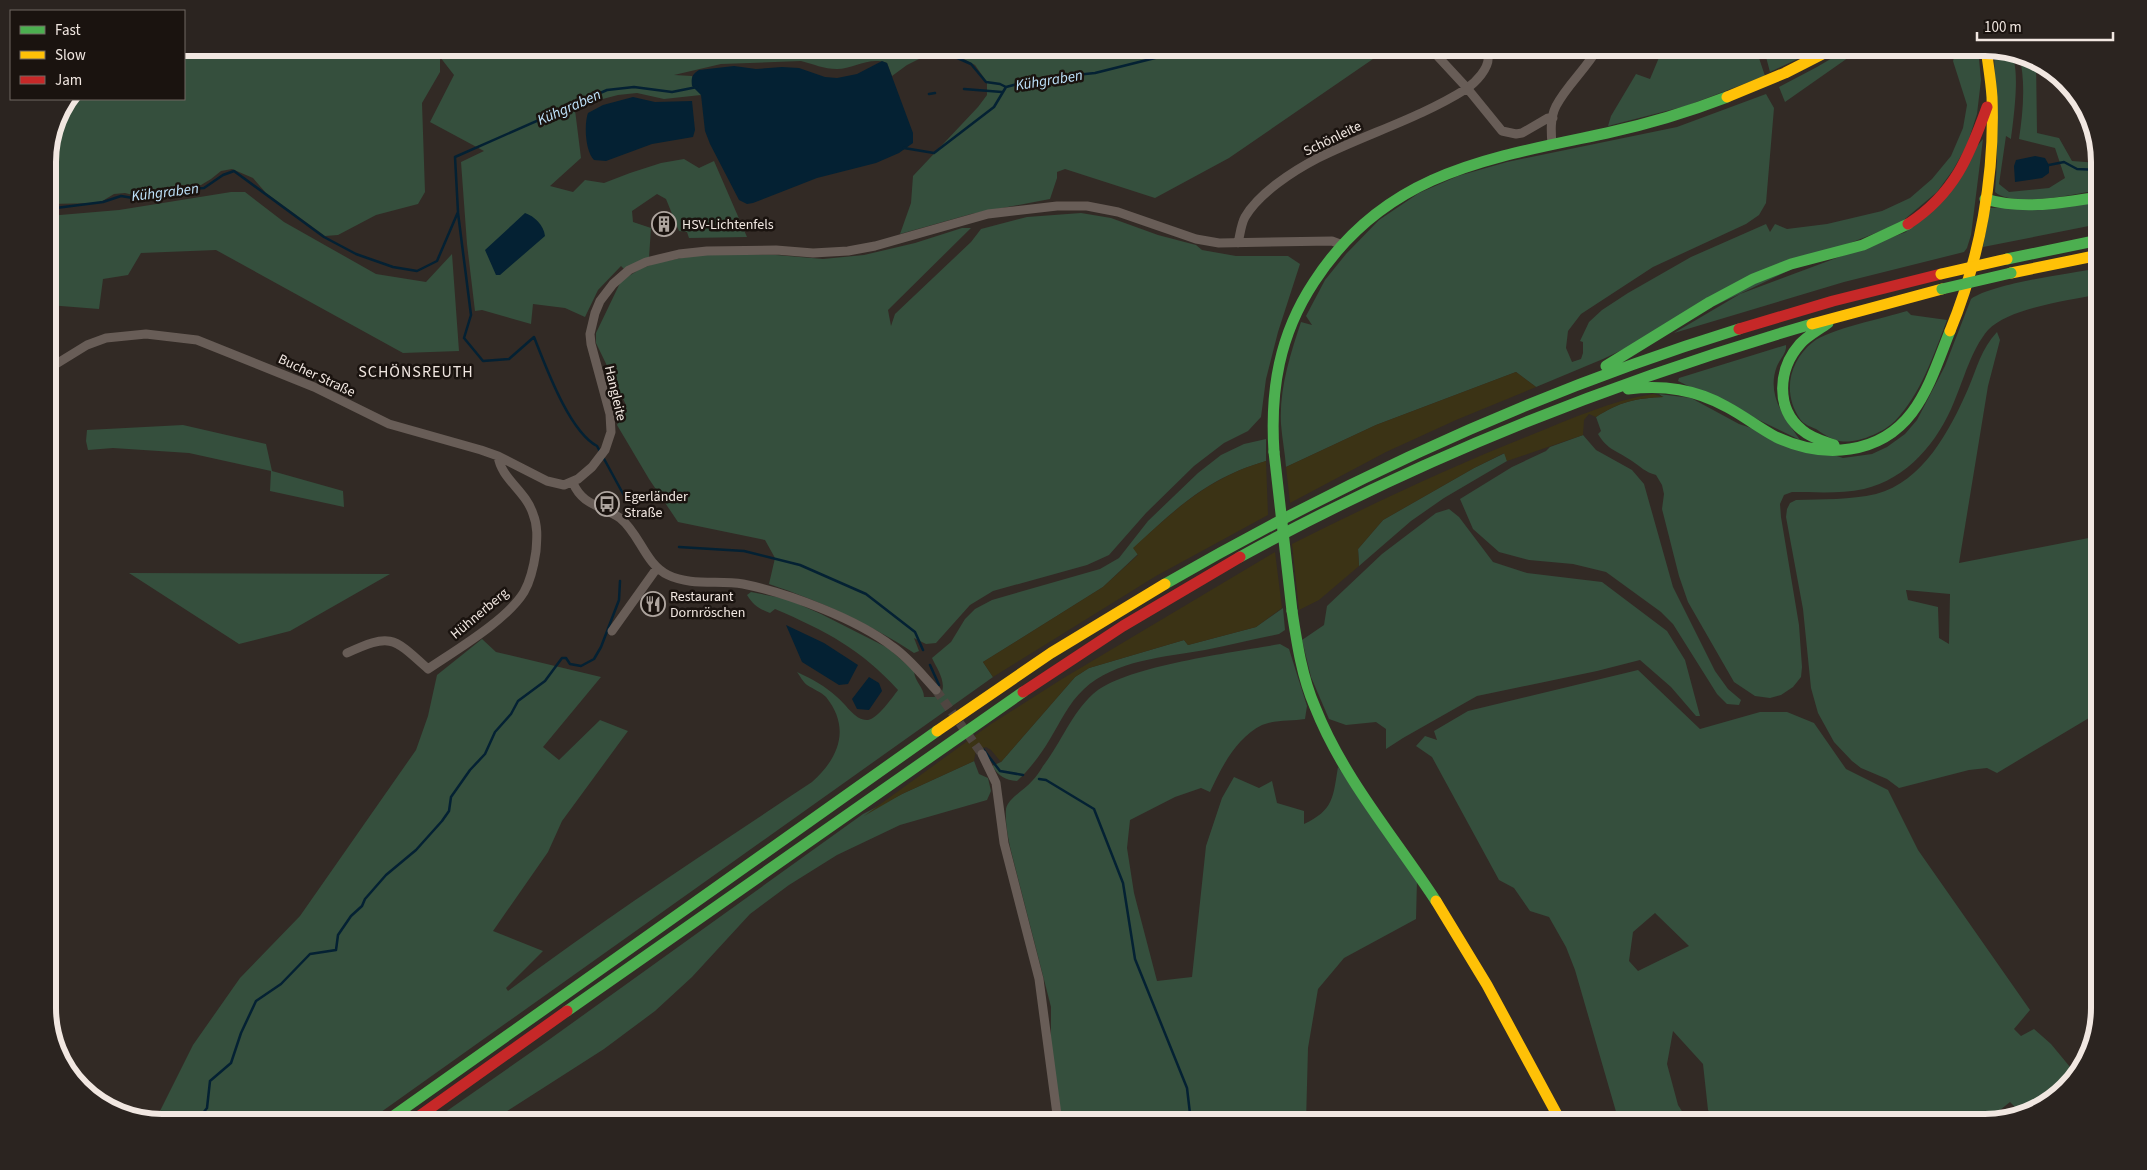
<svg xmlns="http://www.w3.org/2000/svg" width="2147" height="1170" font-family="'Source Sans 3',sans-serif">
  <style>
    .green { fill: #354f3d; fill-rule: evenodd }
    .sand { fill: #3b3315 }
    .water { fill: #042133 }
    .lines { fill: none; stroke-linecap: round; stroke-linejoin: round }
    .stream { stroke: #042133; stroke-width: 2.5 }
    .street-tunnel { stroke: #4f4641; stroke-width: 9; stroke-dasharray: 9 4.5; stroke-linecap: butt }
    .street { stroke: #685d57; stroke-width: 9 }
    .fast { stroke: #4caf50; stroke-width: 11 }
    .slow { stroke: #ffc107; stroke-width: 11 }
    .jam { stroke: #c62828; stroke-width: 11 }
    .fast-bridge { stroke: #4caf50; stroke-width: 11 }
    .slow-bridge { stroke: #ffc107; stroke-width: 11 }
    .labels { text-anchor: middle; stroke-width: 5; stroke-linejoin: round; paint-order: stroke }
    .street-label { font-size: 14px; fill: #f1e7e1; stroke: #1a130f }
    .poi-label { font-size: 14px; fill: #f1e7e1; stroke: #1a130f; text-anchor: start }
    .water-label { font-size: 15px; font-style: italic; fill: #bfe3fc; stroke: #1a130f }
    .quarter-label { font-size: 16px; letter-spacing: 1px; fill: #f1e7e1; stroke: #1a130f }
    .rim { fill: none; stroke: #f1e7e1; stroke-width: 6 }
  </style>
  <rect width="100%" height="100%" fill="#322a25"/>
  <!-- green -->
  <path class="green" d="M184,48H1389L1229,158L1155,198L1065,169L1057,172V178L1050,199L971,214L900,234L911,203L913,176L978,107L987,95V82L975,65L960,57L936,53L929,54L907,65L892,76L887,63C870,56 853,69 837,69C824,69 813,64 801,61L721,64L674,75L692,76L701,95L664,99L637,93L618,95L595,101L575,110L581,158L550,186L573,192L585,180L604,183L630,173L661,163L684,159L699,168L714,161L747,237L689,238L687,232L679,231L666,199L657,194L632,211L633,222L651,228L649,258L625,270L621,266L598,290L585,317L565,308L533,304L531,324L482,310L475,311L467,244L461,162L484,151L430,122L454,75L440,57V72L422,103L425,192L418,204L376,215L338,235L325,236L266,193L253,178L232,169L221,171L211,179L201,185H180L133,195L125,193L114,194L99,203L48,204V155L56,118L69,99H184Z
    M1663,48H1759V58L1765,76L1686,106L1608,126L1611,116L1636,74L1650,79Z
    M1766,48H1821L1770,72L1766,57Z
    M1849,48H1862L1785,102L1779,87L1817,67Z
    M1957,48H1978L1981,80L1977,114L1967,145L1953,170L1937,192L1899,224L1832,250L1603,359L1536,387L1516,372L1376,425L1286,467C1285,453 1282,438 1281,424C1279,390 1290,355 1301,322L1312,325L1306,316L1325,280L1346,254L1379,220L1419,193L1458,176L1507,162L1677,127L1766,94L1774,108L1766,203L1759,215L1746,224L1653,267L1581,314L1568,331L1566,348L1572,362L1581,359L1583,353V342L1580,341L1589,322L1602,310L1628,293L1691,257L1766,224L1770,232L1775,224L1787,229L1827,224L1882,211L1910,198L1932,179L1951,156L1963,128L1967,105L1953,61Z
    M1996,50C2000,51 2008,51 2011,55C2021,67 2013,122 2011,139L2006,136L1999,184L2009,192L2049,188L2065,178L2055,148L2019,139C2023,113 2026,81 2019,55L2036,59L2037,133L2059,138L2072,161L2099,163V190C2076,194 2013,208 1995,192L1997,161L1994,51Z
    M1983,139L1971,235L1967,248L1964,252L1844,282L1674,333L1740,294L1906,232Z
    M231,192H245L284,222L376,274L426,282L452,254L459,351L403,353L216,250L141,253L128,275L103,279L99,309L48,305V216L119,210Z
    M2099,203V224L1983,247L1990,208Z
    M1081,213L1111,218L1158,235L1196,245L1202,250L1236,256H1288L1300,264L1278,332L1266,379L1261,417L1248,431L1224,443L1194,466L1146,513L1109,555L1087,565L993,591L970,605L936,643L926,644L914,638L919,651L914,653C867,622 822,602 769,584L775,558L765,540L678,522L649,479L617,425L626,405L596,343V333L621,281L640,269L656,263L707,253L776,255L823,259L864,255L915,243L962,228H971L888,310L891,326L895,314L971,242L981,229L1027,217Z
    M2099,268V294C2069,301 2010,307 1988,330C1971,350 1964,379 1954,402C1938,442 1907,479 1864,489C1841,494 1815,492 1792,492L1784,495L1780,504L1781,517L1799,625L1802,667L1801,677L1793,687L1781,695L1770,698L1755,696L1734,682L1688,602L1679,576L1662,509L1664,494L1662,485L1656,475C1645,472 1641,467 1632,461C1618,451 1607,450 1598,434L1601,431L1596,417C1619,402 1636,398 1663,397L1659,394L1691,398L1739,424L1843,458L1872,454L1887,447L1905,434L1917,420L1945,366L1971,299C1994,283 2068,274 2099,268Z
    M1907,311L1911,315L1947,320C1934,354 1921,394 1895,421C1883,433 1853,446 1836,440C1829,438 1822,433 1816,429C1811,427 1803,424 1800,419C1782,393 1789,361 1813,342C1829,329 1885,318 1907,311Z
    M1997,332L2000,340L1988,386L1959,563L2099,536V712L1997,773L1987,768L1969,770L1899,788L1887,779L1861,768L1852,761L1834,742L1818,713L1811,688L1803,609L1786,517L1787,509L1790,503L1796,500C1823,499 1850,500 1876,494C1923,482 1950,430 1968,389C1977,368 1981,349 1997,332ZM1906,590L1950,594L1949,644L1939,638L1938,607L1908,600Z
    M1786,345C1787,353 1780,359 1777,366C1766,395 1784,417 1800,440L1678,381L1679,378Z
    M183,425L266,444L272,471L343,491L344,507L270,491L271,471L189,453L113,448L88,450L86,441L87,430Z
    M1583,435L1596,450L1632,470L1644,484L1673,587L1715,671L1728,689L1741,700L1739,705L1727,704L1717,694L1673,624L1661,612L1606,572L1573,564L1529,560L1499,552L1473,529L1460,499L1512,467L1546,451L1550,447Z
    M1266,439V461C1208,478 1177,507 1134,548L1138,554L1103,587L983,662L993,677L367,1122H162L155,1121L193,1045L240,978L300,916L416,750L428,716L437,675L482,639L496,652L601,677L543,747L559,760L600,720L628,731L562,821L548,852L493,931L543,951L506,988L508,991C606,917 710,850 812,782C839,758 851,728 826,697C821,692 813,689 807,685C803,682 800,676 797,672C812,679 825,686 837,697C846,704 855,721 868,720C877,719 892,698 898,690C861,649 826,631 775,609L770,613C759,609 753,605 747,595L751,592L787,599L821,614L888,648L914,671C915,683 924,687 924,697H934L941,694C947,682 937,669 932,658L951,642L965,619L975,609L992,600L1100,569L1119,558L1148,521L1198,473L1221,455L1244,444Z
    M1505,453L1507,461L1444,498L1411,521L1359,566L1358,549L1383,520L1474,468Z
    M1449,509L1459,517L1493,562L1527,573L1602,582L1667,631L1685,660L1700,716H1696L1671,687L1640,660L1597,671L1477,696L1403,738L1386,749V729L1376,722L1346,725L1329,719L1311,677L1302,640L1324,625L1327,606L1382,554L1436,513Z
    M129,573L390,574L290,631L239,644Z
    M1283,608L1285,630L1279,634C1255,639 1230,645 1205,650C1165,657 1115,660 1084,689C1068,704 1061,721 1050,739C1041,754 1030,769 1017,781C1005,780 999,776 992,766L1001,762L1075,677L1089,668L1184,640L1188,645L1256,627Z
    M1280,644L1289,649L1307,706L1305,719C1292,721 1273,720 1262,725C1236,738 1221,768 1210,792L1201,788L1175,797L1130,820L1127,848L1134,893L1157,981L1192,977L1206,846L1222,798L1234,777L1259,788L1272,781L1277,803L1304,811V824C1334,810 1333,797 1338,767L1417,880L1416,919L1344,958L1318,989L1308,1048L1306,1122H1062L1051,1042V1007L1011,851C1008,838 1005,822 1006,809C1008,798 1025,790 1032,781C1036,777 1040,771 1043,766C1061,743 1071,714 1093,694C1123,666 1236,652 1280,644Z
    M1638,670L1700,729L1760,712H1787L1814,723L1846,769L1888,790L1918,850L2030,1010L2014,1029L2021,1036L2034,1029L2051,1044L2075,1073L2048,1103L2020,1112L2010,1102L1985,1122H1717L1708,1110L1703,1064L1673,1031L1667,1064L1678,1105L1689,1122H1619L1575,970L1566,947L1549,917L1530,911L1514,888L1499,880L1432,757L1416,746L1425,736L1437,740L1434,731L1468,711ZM1655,913L1689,946L1638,971L1629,961L1633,932Z
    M974,761L979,774L988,778L991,791L987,800L900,825L837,855L789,885L750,914L692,977L655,1011L604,1049L490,1122H431L550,1039L863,814L902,794Z"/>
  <!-- sand -->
  <path class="sand" d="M1516,372L1536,387L1456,420L1386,452L1290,503L1286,467L1376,425Z
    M1653,394L1664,397C1636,398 1619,402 1596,417L1589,414L1584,420L1583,435L1507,461L1504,453L1474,468L1383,520L1358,549L1359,566L1319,600L1299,610L1292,544C1370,505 1450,467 1531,435C1571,419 1610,401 1653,394Z
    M1266,461L1268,515L1156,576L993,677L983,662L1103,587L1138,555L1133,548C1177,508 1208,478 1266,461Z
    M1275,552L1282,608L1256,627L1188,645L1184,640L1089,668L1075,677L1001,762L991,750L986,747L976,750L974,761L902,794L864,816L991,724L1062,679Z"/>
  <!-- water -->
  <path class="water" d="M882,61L887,63L913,133V143L899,153L876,163L817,178L753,203L747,204L739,200L710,144L705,131L701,95L692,86C691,78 692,74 699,70L734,66L756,69L782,67L799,68L825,77L837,78L857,74Z
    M633,97L655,102L692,101L695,130L693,137L652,144L606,161L594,160C585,151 584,124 588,113L603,105Z
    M2035,156L2045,158L2049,165V173L2042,178L2015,182L2014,166L2016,160Z
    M525,213C534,216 544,225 545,236L500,275H496L485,250Z
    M786,625L824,643L858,665L848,684L839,685L802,662Z
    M869,677L879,683L882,691L869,710L857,709L852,699Z"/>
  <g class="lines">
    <!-- stream -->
    <path class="stream" d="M953,56L971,64L986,82L1000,84L1006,87
      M964,89L1002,92
      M929,94L935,93
      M904,148L934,153L994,107L1006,87L1037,79L1095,73L1195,48
      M2049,165L2064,162L2077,169L2099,170
      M48,209L103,202L121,196L133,198L166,191L204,188L223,175L234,171L324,237L356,254L393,267L417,271L437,261L458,212L455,157L607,90L634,87L672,92L697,87
      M458,213L471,315L464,338L483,361L509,359L534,337C546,367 569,431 597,446L627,501
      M679,547L744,551L800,565L866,594L915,632L923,650
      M930,665L939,685
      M983,749L1000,771L1023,775
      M1039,779L1046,780L1094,809L1123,883L1135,959L1187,1088L1191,1122
      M196,1122L207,1108L210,1081L231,1063L241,1033L256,1001L281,984L310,954L336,950L338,935L351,916L362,906L365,899L386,875L416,850L442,821L449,811L451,797L470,770L485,754L495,732L511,714L518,701L545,681L562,658H566L570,664L581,666L594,659L601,647L619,600L620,581"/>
    <!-- street-tunnel -->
    <path class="street-tunnel" d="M936,690L982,754"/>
    <!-- street -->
    <path class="street" d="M1430,48L1467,88L1502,131L1516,134L1522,133L1548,118H1553
      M1552,145C1551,132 1550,118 1556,106C1567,85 1586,69 1598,48
      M1238,243C1240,235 1241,224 1245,217C1259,193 1293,171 1318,158C1366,134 1420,118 1466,89C1475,83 1490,68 1488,56L1481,48
      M48,369L87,345L106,338L146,334L197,340L314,387L389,424L481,450L498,456L547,481L564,485L578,479L592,467L605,450L611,432L610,414L591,344L590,334L595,313L600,301L613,284L629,270L646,262L679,254L707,251L776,250L813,253L848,251L875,246L988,214L1057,206H1087L1118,212L1196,239L1219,243L1332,241L1340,244
      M48,424V465
      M573,483C583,506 601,505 620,518C640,534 645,564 668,575C690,586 719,580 743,584C788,593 857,619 893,647C910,659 922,675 936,690
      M48,514V517
      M612,631L657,568
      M347,653C391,633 393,637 428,669C456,650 507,620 524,592C531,580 534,565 536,551C537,538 538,526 533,514C526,491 501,479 498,456
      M982,754L996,783L1004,843L1039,979L1058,1122"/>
    <!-- fast -->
    <path class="fast" d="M1985,199C2023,210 2060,203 2099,197
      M2007,259L2099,240
      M1828,323C1819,330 1808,335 1800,344C1778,369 1775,408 1802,430C1811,438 1823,441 1834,445
      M1606,366L1710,302L1753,279L1791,264L1863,245L1908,224
      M1628,389C1664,385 1695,389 1727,407C1744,416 1759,428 1776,437C1800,448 1825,453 1850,449C1915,439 1929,384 1950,331
      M1274,452C1270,390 1279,335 1314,282C1385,172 1489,158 1607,133C1648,124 1688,112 1727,97
      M1240,557C1421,458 1614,381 1812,324
      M1165,584C1347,479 1538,391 1739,329
      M1292,611C1297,644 1302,677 1315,707C1343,778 1395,838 1436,901
      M567,1011L1023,692
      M385,1122L937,731"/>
    <!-- slow -->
    <path class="slow" d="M1727,97L1785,73L1834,48
      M2011,273L2099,255
      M1812,324L1942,289
      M1950,331C1980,258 1995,176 1992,97C1991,81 1988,64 1986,48
      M937,731L1051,653L1165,584
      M1436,901L1487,985L1561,1122"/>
    <!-- jam -->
    <path class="jam" d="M1908,224C1954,194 1969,157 1987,107
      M1739,329L1833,301L1941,274
      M1023,692L1123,626L1240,557
      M411,1122L567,1011"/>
    <!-- fast-bridge -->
    <path class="fast-bridge" d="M1942,289L2011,273
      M1274,452L1292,611"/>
    <!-- slow-bridge -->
    <path class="slow-bridge" d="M1941,274L2007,259"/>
  </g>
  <!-- icons -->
  <defs>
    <symbol id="building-ring" viewBox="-11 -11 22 22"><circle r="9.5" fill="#1a130f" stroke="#aea59f" stroke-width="1.5"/><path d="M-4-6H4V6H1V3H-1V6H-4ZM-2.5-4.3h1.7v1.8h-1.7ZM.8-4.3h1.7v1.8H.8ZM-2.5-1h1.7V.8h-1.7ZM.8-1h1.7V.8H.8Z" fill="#aea59f"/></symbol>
    <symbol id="bus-ring" viewBox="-11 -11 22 22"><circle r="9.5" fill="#1a130f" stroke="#aea59f" stroke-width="1.5"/><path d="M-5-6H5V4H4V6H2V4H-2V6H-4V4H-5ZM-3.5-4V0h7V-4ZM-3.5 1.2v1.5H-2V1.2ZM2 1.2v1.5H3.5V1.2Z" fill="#aea59f"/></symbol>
    <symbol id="restaurant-ring" viewBox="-11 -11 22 22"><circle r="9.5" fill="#1a130f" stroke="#aea59f" stroke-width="1.5"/><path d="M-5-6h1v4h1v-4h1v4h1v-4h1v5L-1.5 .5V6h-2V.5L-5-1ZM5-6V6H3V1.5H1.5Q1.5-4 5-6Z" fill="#aea59f"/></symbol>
  </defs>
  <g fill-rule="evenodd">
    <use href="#building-ring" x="650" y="210" width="28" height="28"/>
    <use href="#bus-ring" x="593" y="490" width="28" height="28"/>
    <use href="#restaurant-ring" x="639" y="590" width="28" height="28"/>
  </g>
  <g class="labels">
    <!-- street labels -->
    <g class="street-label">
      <text transform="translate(1332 138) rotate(-26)" y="5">Schönleite</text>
      <text transform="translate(317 375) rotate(25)" y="5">Bucher Straße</text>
      <text transform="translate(616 393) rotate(77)" y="5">Hangleite</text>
      <text transform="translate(479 613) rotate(-40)" y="5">Hühnerberg</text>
    </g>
    <!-- poi labels -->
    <g class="poi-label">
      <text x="682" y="229">HSV-Lichtenfels</text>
      <text x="624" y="501">Egerländer<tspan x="624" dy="16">Straße</tspan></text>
      <text x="670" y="601">Restaurant<tspan x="670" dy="16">Dornröschen</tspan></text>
    </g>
    <!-- water labels -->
    <g class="water-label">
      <text transform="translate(1049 80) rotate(-9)" y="5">Kühgraben</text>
      <text transform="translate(569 107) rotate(-24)" y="5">Kühgraben</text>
      <text transform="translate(165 192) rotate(-7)" y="5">Kühgraben</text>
    </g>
    <!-- quarter labels -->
    <g class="quarter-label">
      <text x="416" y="377">SCHÖNSREUTH</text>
    </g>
  </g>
  <!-- crop -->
  <path d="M0 0H2147V1170H0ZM162 56H1985A106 106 0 0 1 2091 162V1008A106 106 0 0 1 1985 1114H162A106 106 0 0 1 56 1008V162A106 106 0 0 1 162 56Z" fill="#2b2420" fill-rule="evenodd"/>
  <path class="rim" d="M162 56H1985A106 106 0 0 1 2091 162V1008A106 106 0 0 1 1985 1114H162A106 106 0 0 1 56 1008V162A106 106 0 0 1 162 56Z"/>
  <!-- legend -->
  <rect x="10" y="10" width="175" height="90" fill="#1a130f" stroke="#706863"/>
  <rect x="20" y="26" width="25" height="8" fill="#4caf50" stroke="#706863"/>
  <text x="55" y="35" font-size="15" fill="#f1e7e1">Fast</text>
  <rect x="20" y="51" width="25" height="8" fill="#ffc107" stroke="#706863"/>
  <text x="55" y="60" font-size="15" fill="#f1e7e1">Slow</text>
  <rect x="20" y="76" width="25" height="8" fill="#c62828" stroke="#706863"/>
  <text x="55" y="85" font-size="15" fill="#f1e7e1">Jam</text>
  <!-- scale -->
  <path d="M1977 32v8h136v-8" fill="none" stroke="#f1e7e1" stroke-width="2.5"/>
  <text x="1984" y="32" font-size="15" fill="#f1e7e1" stroke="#1a130f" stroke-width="4" paint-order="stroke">100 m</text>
</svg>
